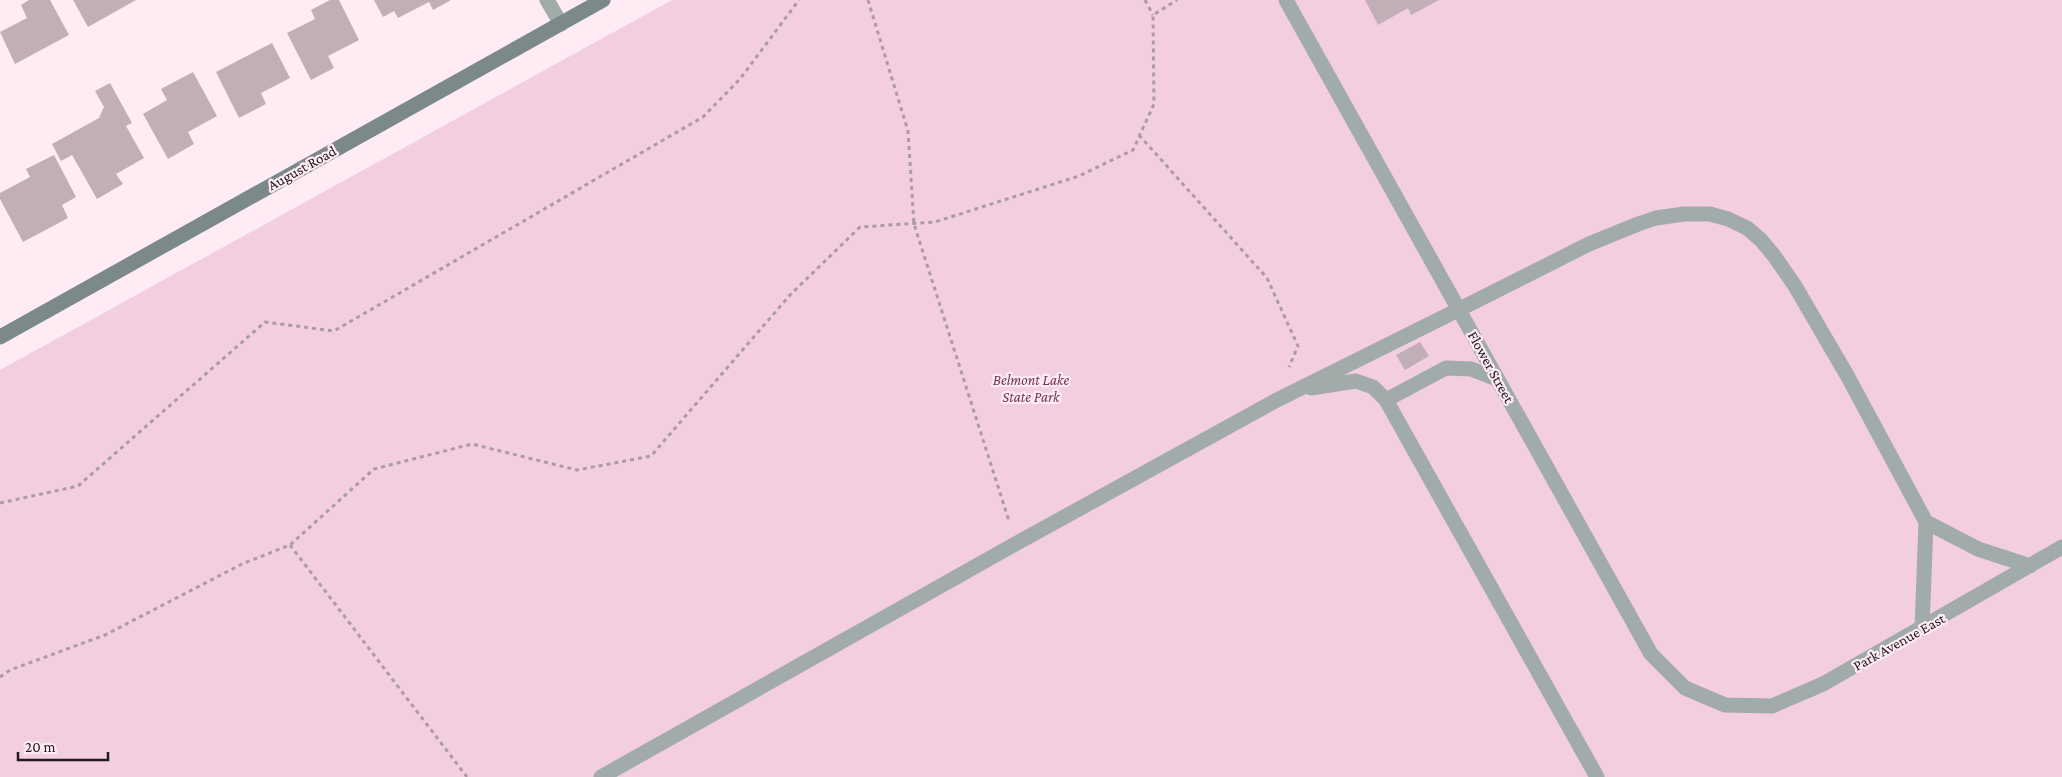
<svg xmlns="http://www.w3.org/2000/svg" width="2062" height="777" font-family="'Crimson Pro',serif">
  <style>
    .green { fill: #f3cee0 }
    .building { fill: #c1afb7 }
    .lines { fill: none; stroke-linecap: round; stroke-linejoin: round }
    .path { stroke: #ab9ca3; stroke-width: 3; stroke-dasharray: 4 4; stroke-linecap: butt }
    .lane { stroke: #a1abaa; stroke-width: 15 }
    .street { stroke: #a1abaa; stroke-width: 15 }
    .secondary { stroke: #7b8988; stroke-width: 15 }
    .labels { text-anchor: middle; stroke-width: 4.5; stroke-linejoin: round; paint-order: stroke }
    .street-label { font-size: 15px; fill: #211a1e; stroke: #feebf3 }
    .park-label { font-size: 15px; font-style: italic; fill: #743257; stroke: #feebf3 }
  </style>
  <rect width="100%" height="100%" fill="#feebf3"/>
  <!-- green -->
  <path class="green" d="M672,0H2062V777H0V370Z"/>
  <!-- building -->
  <path class="building" d="M29,0H50L69,35L15,64L0,32L27,18L21,5Z
    M73,0H136L88,27Z
    M330,0H339L359,40L328,56L334,68L311,80L287,33L315,19L311,10Z
    M374,0H451L433,10L429,2L398,18L394,11L383,17Z
    M1365,0H1439L1411,15L1408,8L1378,25Z
    M272,43L290,78L261,93L266,104L239,118L216,72Z
    M193,72L217,116L188,132L194,144L168,159L143,114L167,100L161,89Z
    M110,83L132,123L126,126L144,158L116,174L123,184L97,199L72,155L61,161L52,144L99,118L104,107L95,91Z
    M54,155L76,197L62,205L68,218L23,242L0,199V193L30,177L26,169Z
    M1420,342L1429,356L1405,370L1396,355Z"/>
  <g class="lines">
    <!-- path -->
    <path class="path" d="M868,0L908,131L914,224L1009,521
      M1145,0L1153,15
      M1139,135L1267,278L1298,346L1289,367
      M0,503L78,486L265,322L334,331L703,117L740,79L799,0
      M290,545L467,777
      M0,677L10,670L105,635L242,564L290,545L374,469L472,444L577,470L651,456L790,295L860,227L935,222L1079,176L1133,150L1154,104L1153,15L1177,0"/>
    <!-- lane -->
    <path class="lane" d="M1311,388L1356,381L1373,387L1386,400L1597,777
      M1386,400L1446,368L1471,369L1497,379
      M601,777L1017,543L1275,401L1458,310"/>
    <!-- street -->
    <path class="street" d="M547,0L561,24
      M1286,0L1651,654L1685,688L1725,705L1772,706L1823,684L2062,547
      M1458,310L1589,244L1638,224L1656,218L1684,214H1710L1728,219L1747,228L1761,240L1775,257L1795,286L1848,377L1926,522L1922,629
      M1926,522L1978,549L2030,566"/>
    <!-- secondary -->
    <path class="secondary" d="M0,337L603,0"/>
  </g>
  <g class="labels">
    <!-- street labels -->
    <g class="street-label">
      <text transform="translate(302 168) rotate(-29)" y="5">August Road</text>
      <text transform="translate(1491 367) rotate(61)" y="5">Flower Street</text>
      <text transform="translate(1899 642) rotate(-29)" y="5">Park Avenue East</text>
    </g>
    <!-- park labels -->
    <g class="park-label">
      <text x="1031" y="385">Belmont Lake<tspan x="1031" dy="17">State Park</tspan></text>
    </g>
  </g>
  <!-- scale -->
  <path d="M18 752v8h90v-8" fill="none" stroke="#211a1e" stroke-width="2.5"/>
  <text x="25" y="752" font-size="15" fill="#211a1e" stroke="#feebf3" stroke-width="4" paint-order="stroke">20 m</text>
</svg>
